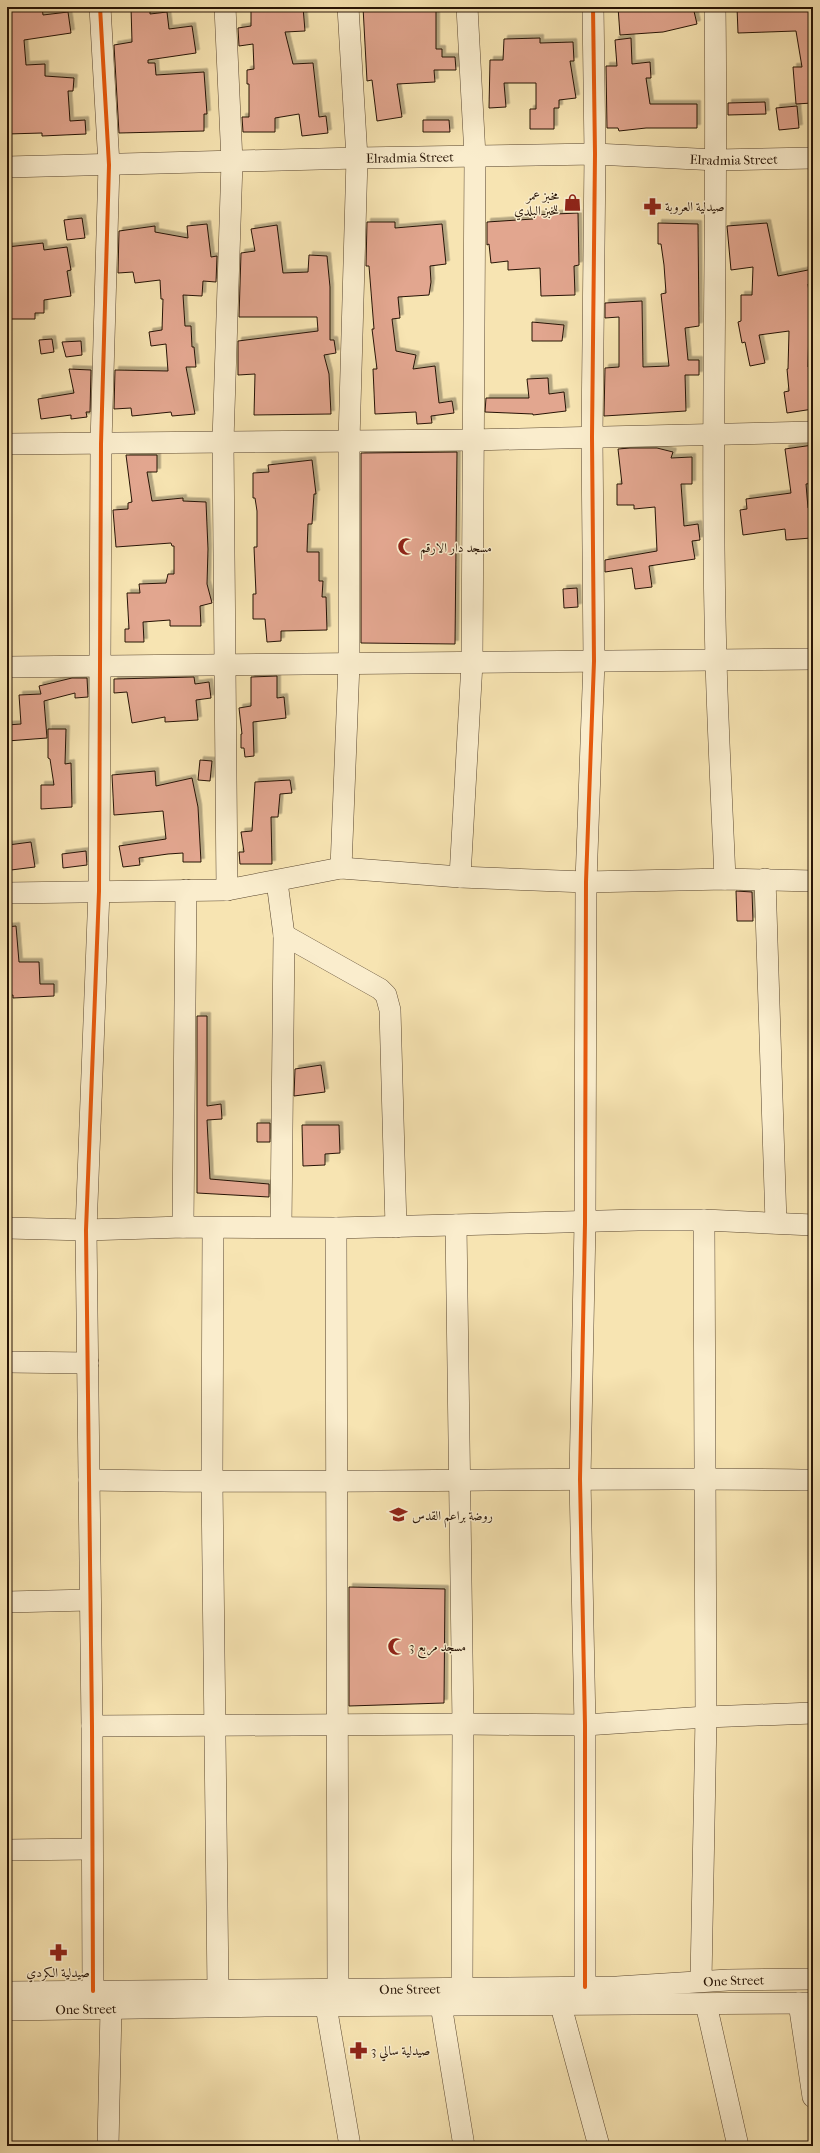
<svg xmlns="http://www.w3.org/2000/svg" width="820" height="2153" font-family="'IM FELL French Canon',Amiri,serif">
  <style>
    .building { fill: #e2a68f; stroke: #261305; filter: url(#shadow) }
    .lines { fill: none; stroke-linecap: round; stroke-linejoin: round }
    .minor-casing { stroke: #5a4730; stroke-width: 22 }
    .minor { stroke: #faedcd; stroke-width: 21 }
    .cycleway-casing { stroke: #faedcd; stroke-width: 6 }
    .cycleway { stroke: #e8590c; stroke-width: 4 }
    .labels { text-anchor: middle; stroke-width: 3; stroke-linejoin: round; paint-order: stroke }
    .street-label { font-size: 13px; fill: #261305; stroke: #faedcd }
    .poi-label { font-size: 13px; fill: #261305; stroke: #faedcd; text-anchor: start }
  </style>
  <defs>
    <filter id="shadow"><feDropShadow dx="3.5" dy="-3.5" stdDeviation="0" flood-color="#0004"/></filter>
  </defs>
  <rect width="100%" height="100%" fill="#f7e4b2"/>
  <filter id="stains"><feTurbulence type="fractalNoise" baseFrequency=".005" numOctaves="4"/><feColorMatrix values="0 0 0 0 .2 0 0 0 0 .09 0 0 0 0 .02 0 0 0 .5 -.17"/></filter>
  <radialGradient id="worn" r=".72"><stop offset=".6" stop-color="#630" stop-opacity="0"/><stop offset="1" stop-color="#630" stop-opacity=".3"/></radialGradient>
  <!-- building -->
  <path class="building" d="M7,7H42L43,15L68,12L71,33L24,40L26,65L45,64V76L74,78L73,91H68L70,121L85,120L86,134L42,136V133L7,134Z
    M131,7H150V14L167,12L169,29L192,26L196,53L148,60V63H155L156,75L204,72L207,114H204V131L119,133L114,45L132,42Z
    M251,7H303L305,31L285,32L293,64L313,63L319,117L326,116L328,133L302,136L299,114L275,118V132H243L242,117H249V84H247V70L254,69L253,44L239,46L238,28L251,26Z
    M363,7H436V49H442V57H455L456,70H434L435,82L397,84L402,117L377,121L372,80L367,81Z
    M618,7H693L697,24L663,32L620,35Z
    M737,7H813L812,103L796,104L793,67H802L796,31L738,33Z
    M540,38V43L573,42L574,61H570L576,98L559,100V108H554V129H530V109H536V83H504L506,107L489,108L490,60H503L504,39Z
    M631,38L632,64L650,62L651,78H646L650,104H697V128H646L619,131L618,128H607L606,66H617L615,40Z
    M765,102L766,114L728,115V103Z
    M797,106L799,128L779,130L776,108Z
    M423,120H449L450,132H423Z
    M578,213L579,265L574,266L575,295L541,296L540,268L508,270V261L491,263L489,244L487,245V222L533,219V215Z
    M82,218L85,238L67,240L64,220Z
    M367,222H395V228L442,224L446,264L430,266L431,282L429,295L398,297L400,318L392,319L396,351L416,355L413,369L435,366L439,403L452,401L454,413L431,416L432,423L417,424L416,412L375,414L373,369H377L372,329H374L369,266H366Z
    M658,223L698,224L699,326L685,328L688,360H699V375H685L686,411L604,416L605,368L619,367V317L605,318V303L642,301L643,367L669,366L661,294L666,293L664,265L661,244H658Z
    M767,223L778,276L813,269V284H808L813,325L809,326L808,367H813V409L787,413L784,392L789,391L787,369H788L789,331L759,335L765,363L750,366L745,342L742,343L738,322L741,321V295H752L753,267L731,270L727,226Z
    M207,224L211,257L217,256L216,282L203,281L202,296L183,295L185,326H191L192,347H194L196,367H186L195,414L172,416L171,412L132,416L131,408L114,409L115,370L168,371L166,344L151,346L149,332L162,330L163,299H161L160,280L135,283L133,272L118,273L119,231L155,226V232L188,238L187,226Z
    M277,225L283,273L308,272L309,255L327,256L330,287V340H334L336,353L324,355L329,374L331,414L254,415L255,374L238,375V341L318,331L317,317H239L241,253L255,251L251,229Z
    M43,243L44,250L67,247L71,270L67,271L71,296L44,300V313H35V319H7V247Z
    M532,322L564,325L562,341H532Z
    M52,339L54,352L41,354L39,340Z
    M81,341L82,355L66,357L62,342Z
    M69,369L91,370L90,412H86L87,417L71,419V415L41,419L38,399L74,393Z
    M548,378L549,394L564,392L566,411L533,415V414L485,412L486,398H529L527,379Z
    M813,445V483L806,484L808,508L813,507V529L810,530L811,538L786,540L785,529L743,535L740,510L747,509L746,499L791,493L785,449Z
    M630,448H657L673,452L671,458L692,457V484H681L684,526L698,524L700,540L692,541L695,559L649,566L652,587L635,589L632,568L605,572V560L657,551L655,507L634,509V505H617V484H622L618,449Z
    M457,452L455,644L361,643V453Z
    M126,455H157V472H147L152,501L183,498V501L206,502L208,549L207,584L212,603L200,606L201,626H170V620L143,622L144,642H125V629H129L127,593H140L139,584L166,583L168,574H174V546H172L171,543L116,547L113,510L128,509V503L132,502Z
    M312,460L316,494H314L312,524H308L307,552H319V581H323L322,597H326L327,630L281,631V641L267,642L265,619H253V594H256L254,547H257V511L255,498H253V473L269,472L268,465Z
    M577,588L578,607L564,608L563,589Z
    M277,676V698L284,697L286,718L253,722L254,756L245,757L244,748H241V734H242L239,708L251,706V677Z
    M194,677L195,684L209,682L211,698L196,700L198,720L165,722V717L132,723L127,692L114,693V679Z
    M72,678H87L88,697L75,698V693L44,701L47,738L7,741V725L21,724L19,695L41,694L39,686Z
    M48,729H66L65,764L71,763L72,807L41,809V785H54L50,759L48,758Z
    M200,760L212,761L210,781L198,780Z
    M155,771L156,786L192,778L198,807L201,862H183V853L168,854L139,858L140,865L123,867L119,846L166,839L163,811L114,815L112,775Z
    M290,780L292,793L280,794L278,817H271L272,864H240L239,852H244L241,832L252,831L255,782Z
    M31,842L35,867L11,870L8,845Z
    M86,851L87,865L63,868L62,854Z
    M736,891L752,892L753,921H737Z
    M16,926L19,962H39L40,984H54V996L13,998V995L7,996V927Z
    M197,1016H207V1106L221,1104L222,1119L207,1120L210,1179L269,1184V1197L197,1193Z
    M321,1065L325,1092L294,1096L295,1069Z
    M257,1123H270V1142H257Z
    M302,1125H339L340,1153L325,1154V1165L303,1166Z
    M349,1587L445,1589L444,1703L349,1706Z"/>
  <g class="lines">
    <defs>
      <g id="minor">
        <path d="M225,7L232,162L223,441L227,890"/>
        <path d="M715,7C718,224 710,442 716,660C718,733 722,806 725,879"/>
        <path id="s1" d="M7,167L357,158L595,154L717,160L813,158"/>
        <path d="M7,444L472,440L813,432"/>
        <path d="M7,667L813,659"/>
        <path d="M341,868L349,663V441L357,158L348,7"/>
        <path d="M460,877L472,663L475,156L467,7"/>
        <path d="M765,879L776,1223"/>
        <path d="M277,882L284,935L281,1227"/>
        <path d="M7,893L227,890L341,868L460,877L586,882L725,879L813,881"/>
        <path d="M284,935L380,989L386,995L390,1010L396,1227"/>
        <path d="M456,1225L463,1724L462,1988"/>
        <path d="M183,1227L186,890"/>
        <path d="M7,1228L86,1230L183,1227L336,1228L638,1220H704L813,1225"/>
        <path d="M213,1228L212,1483L218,1990"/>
        <path d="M336,1228L338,1990"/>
        <path d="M7,1362L88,1363"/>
        <path d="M89,1480C330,1485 572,1476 813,1480"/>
        <path d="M7,1602L90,1600"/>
        <path d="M92,1726L463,1724L585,1725L706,1717L813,1713"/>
        <path d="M7,1850L91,1849"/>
        <path d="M701,1981L706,1717L704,1220"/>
        <path d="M585,1987V1725L580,1479L585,1223L586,882L594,661L592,437L595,154L593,7"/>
        <path d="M93,1991L92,1726L86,1230L99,891L101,444L109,165L100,7"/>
        <path id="s2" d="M7,1992L617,1987L728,1980L813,1979"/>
        <path d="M799,2003L813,2097"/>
        <path d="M706,2004L738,2146"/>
        <path d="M441,2005L464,2146"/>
        <path d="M326,2006L350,2146"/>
        <path d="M561,2006L599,2146"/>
        <path id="s3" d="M7,2010L265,2006L813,2003"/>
        <path d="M108,2146L111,2009"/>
      </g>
    </defs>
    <!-- minor casing -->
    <use href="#minor" class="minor-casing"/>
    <!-- minor -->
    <use href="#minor" class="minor"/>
    <defs>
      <path id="cycleway" d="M585,1987V1725L580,1479L585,1223L586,882L594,661L592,437L595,154L593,7
        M93,1991L92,1726L86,1230L99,891L101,444L109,165L100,7"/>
    </defs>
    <!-- cycleway casing -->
    <use href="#cycleway" class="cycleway-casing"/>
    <!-- cycleway -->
    <use href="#cycleway" class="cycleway"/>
  </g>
  <!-- icons -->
  <defs>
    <symbol id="shop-bare" viewBox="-9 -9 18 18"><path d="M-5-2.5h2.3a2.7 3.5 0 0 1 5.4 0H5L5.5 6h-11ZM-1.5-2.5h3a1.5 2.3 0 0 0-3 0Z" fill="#8f2418" stroke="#faedcd" stroke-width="2.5" paint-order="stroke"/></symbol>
    <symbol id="pharmacy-bare" viewBox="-9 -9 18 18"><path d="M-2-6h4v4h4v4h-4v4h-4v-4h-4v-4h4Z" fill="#8f2418" stroke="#faedcd" stroke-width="2.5" paint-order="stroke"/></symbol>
    <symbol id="mosque-bare" viewBox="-9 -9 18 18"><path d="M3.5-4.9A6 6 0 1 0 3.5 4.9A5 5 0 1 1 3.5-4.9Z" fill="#8f2418" stroke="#faedcd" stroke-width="2.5" paint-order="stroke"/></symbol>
    <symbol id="school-bare" viewBox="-9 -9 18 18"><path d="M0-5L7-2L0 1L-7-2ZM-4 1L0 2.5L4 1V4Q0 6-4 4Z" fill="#8f2418" stroke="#faedcd" stroke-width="2.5" paint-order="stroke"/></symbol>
  </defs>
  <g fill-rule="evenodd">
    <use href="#shop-bare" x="560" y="190" width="25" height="25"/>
    <use href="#pharmacy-bare" x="640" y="194" width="25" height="25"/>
    <use href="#mosque-bare" x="394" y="534" width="25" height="25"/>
    <use href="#school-bare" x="386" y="1502" width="25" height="25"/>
    <use href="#mosque-bare" x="384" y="1634" width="25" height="25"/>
    <use href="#pharmacy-bare" x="46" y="1940" width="25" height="25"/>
    <use href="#pharmacy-bare" x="346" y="2038" width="25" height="25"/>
  </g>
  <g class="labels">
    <!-- street labels -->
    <g class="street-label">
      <text dy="5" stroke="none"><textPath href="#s1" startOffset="403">Elradmia Street</textPath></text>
      <text dy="5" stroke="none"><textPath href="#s1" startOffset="727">Elradmia Street</textPath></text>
      <text dy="5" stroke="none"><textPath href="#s2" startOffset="727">One Street</textPath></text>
      <text dy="5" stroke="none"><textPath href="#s2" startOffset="403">One Street</textPath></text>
      <text dy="5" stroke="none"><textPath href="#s3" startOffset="79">One Street</textPath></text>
    </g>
    <!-- poi labels -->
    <g class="poi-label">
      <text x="559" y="200" text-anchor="end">مخبز عمر<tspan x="559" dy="15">للخبز البلدي</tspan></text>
      <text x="665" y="211">صيدلية العروبة</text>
      <text x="420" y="552">مسجد دار الارقم</text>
      <text x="412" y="1520">روضة براعم القدس</text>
      <text x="409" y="1651">مسجد مربع 3</text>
      <text x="58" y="1977" text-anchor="middle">صيدلية الكردي</text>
      <text x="371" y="2055">صيدلية سالي 3</text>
    </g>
  </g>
  <!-- margin -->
  <rect width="820" height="2153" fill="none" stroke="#f7e4b2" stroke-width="24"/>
  <rect x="8" y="8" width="804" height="2137" fill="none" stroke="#261305" stroke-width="2"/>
  <rect x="12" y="12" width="796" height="2129" fill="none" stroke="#261305"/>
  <rect width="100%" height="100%" filter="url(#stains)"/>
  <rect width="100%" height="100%" fill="url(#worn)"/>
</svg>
